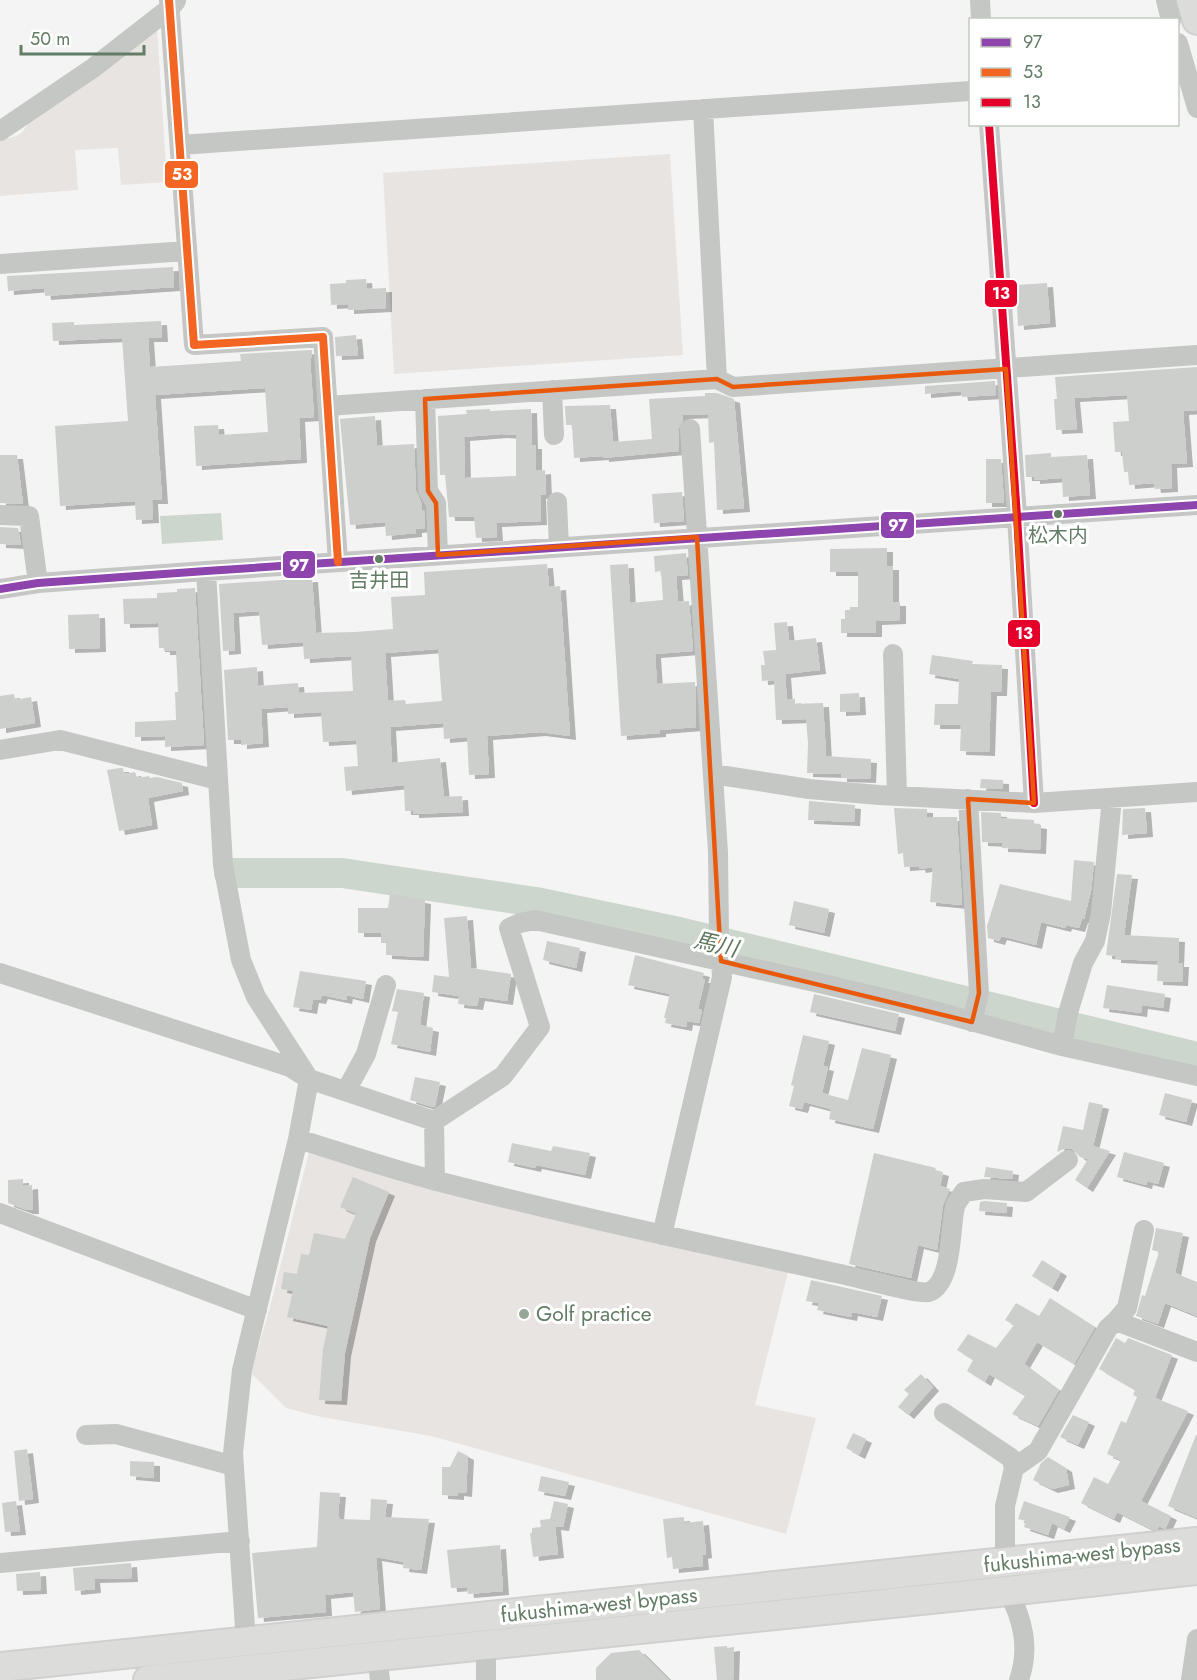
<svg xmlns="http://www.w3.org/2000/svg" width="1197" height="1680" font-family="Jost,'Noto Sans JP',sans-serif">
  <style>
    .green { fill: #e7e4e2 }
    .water { fill: #cdd6cc }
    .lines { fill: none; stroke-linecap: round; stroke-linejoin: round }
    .river { stroke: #cdd6cc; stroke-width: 30 }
    .building { fill: #cdcfcd; fill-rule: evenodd; filter: url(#shadow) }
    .highway-casing { stroke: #d0d0cf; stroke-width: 32 }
    .minor { stroke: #c5c7c5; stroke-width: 20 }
    .highway { stroke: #dcdddb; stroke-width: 28 }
    .bus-1-casing { stroke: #fff; stroke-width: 12 }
    .bus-2-casing { stroke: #fff; stroke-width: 12 }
    .bus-3-casing { stroke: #fff; stroke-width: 12 }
    .bus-1 { stroke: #8e44ad; stroke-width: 8 }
    .bus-2 { stroke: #f26522; stroke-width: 8 }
    .bus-3 { stroke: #e4002b; stroke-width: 8 }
    .marked { fill: none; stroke: #e8590c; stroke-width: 4.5; stroke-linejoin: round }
    .bus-dot { fill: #637c65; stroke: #fff; stroke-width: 2 }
    .poi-dot { fill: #96a697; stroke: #fff; stroke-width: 2 }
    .labels { text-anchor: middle; stroke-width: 6; stroke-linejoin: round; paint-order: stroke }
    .bus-label { font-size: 20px; fill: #637c65; stroke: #fff }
    .poi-label { font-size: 21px; fill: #637c65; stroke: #fff; text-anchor: start }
    .street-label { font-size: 21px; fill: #637c65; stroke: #fff }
    .water-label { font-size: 22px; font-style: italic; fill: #60775e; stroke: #fff }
    .line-badge { stroke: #fff; stroke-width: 2 }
    .badge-label { font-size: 16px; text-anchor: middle; font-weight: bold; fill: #fff }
  </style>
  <defs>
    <filter id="shadow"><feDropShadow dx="6" dy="4" stdDeviation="0" flood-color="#0004"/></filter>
  </defs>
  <rect width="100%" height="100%" fill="#f5f4f4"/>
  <!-- green -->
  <path class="green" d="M157,28L167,182L121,185L118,148L75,150L78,190L0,196V140C20,136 24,135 31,115Z
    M670,154L683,355L394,374L383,173Z
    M309,1152L405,1183L788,1272L755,1405L816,1418L786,1534L431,1436L321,1417L286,1408L251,1373L270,1307Z"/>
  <!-- water -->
  <path class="water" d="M221,513L223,540L162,544L160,516Z"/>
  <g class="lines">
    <!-- river -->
    <path class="river" d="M229,873H342L536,902L679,932L1197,1057"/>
  </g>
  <!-- building -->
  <path class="building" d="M173,267L174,287L45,296L44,288L8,291L7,276Z
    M366,279L367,289L386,288V308L348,310V304L331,305L330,284L346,283V280Z
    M1047,283L1050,323L1018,326L1016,285Z
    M161,321L162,338H148L150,367L241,361L240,354L312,350V358H310L314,417L299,418L301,459L196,466L194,426L218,425L219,435L268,432L265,388L155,395L162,500H152L153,519L136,520L135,501L60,506L55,426L128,421L122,338L53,341L52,323L74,322V325Z
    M356,335L358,355L336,356L335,337Z
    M1197,367V410L1183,411L1187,463L1171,464L1172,488L1155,489L1154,483L1129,485L1128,472H1124L1122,452H1115L1113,422L1129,421L1127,395L1074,398L1077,429L1056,430L1054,399H1057L1055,377Z
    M995,381L996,395L962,397L961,391L925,394V386Z
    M705,393H717L734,399L744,508L717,510L714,442L709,443L708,414L682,415L683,420L678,429L679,451L603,458V456L574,458L572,425H566L565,406L610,405L613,442L652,439L649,399L705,396Z
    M490,409V411L531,409L532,445H536V471L545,470L546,494L540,495L541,521L496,523L497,537L476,538L474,517H449L445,475H440L438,416L467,414L466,410ZM501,434L516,435V476L465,478L464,437Z
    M375,416L377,446L414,444L416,491L421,502L422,510H424L425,528L416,529V533L386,536L385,522L350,525L340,419Z
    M1051,453V457L1087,455L1090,495L1063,497L1062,478L1034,480V477H1026L1025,455Z
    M0,455H17L23,504L0,503Z
    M986,459H1001L1004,503H986Z
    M682,492L684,521L654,523L652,494Z
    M0,527L18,528L21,545L0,544Z
    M887,548V566H893V602H900V620L876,621V633H841V619H845V610H850V607H858V572H830V549Z
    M686,553L688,575L676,576L678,602L689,601L693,651L655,654L657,684L695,682L696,727L660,730V733L621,736L610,565L628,564L630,603L663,600L661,571L655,572L654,556Z
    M547,564L549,587L560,586L570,736L540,732L487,736L489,774L469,775L467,737L444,739L443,723L390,727L392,763L440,758L444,797L462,796L463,812L413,814V811H405L404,785L346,791L344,767L358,766L356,740L323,742L321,712L288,714V707L261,709L263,743L241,745V740H228L224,670L257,667L258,686L298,683L299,693L353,691L351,656L304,659L303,642L262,645L259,611L233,613L235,650L223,651L219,584L312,578L316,633L355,632L393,629L391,597L425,595L424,572ZM438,649L442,701L406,704L405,700L388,701L385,653Z
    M195,588L204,745L165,747V736L135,737V722L176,720L175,692H178L176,651H164V648H159L158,623L124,624L123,599L157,598V593L177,592V589Z
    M99,614L100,648L69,649L68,615Z
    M787,622L789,641L816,638L820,670L785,674L787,700L795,699V704L823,703L826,756L871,759L870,779L841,778V774L807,773L808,743L806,719L776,720L774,680L762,681L761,665H765L763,651L776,650L774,623Z
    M932,655L973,661L972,664L1002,665L1001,692H991L989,752L960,751L961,725H934L935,704H958L959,679L929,674Z
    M859,693L860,711L840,712V694Z
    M14,694L15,700L31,697L35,723L0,729V696Z
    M120,768H123L124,774L135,772L137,778L149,776L150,778L157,777L182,783L183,791L148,798L152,825L119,831L107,770Z
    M981,779L1003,780V789L980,788Z
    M809,801L855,805L854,822L808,820Z
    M894,808L927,809V817H957L962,905L930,902L933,867L920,869L919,866L904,867L903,853L898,854Z
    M1145,808L1147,833L1122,835L1123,809Z
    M981,812L1001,813V818L1034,820V824L1041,825L1040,850L1002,848V843L982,842Z
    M1074,860L1094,862L1091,891L1084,919H1082L1079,928L1066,925L1065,928L1041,922L1036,945L1001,936L999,941L988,938L987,926L1000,884L1071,901Z
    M1117,874L1132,875L1124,935L1179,938L1178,963H1183L1182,982L1157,981L1158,961L1115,959V956L1106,955Z
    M390,894L425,900L423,957L386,955V943H381V933H358V908H388Z
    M794,901L829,909L824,933L789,925Z
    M467,916L471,968L511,974L507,1001L479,997L477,1006L458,1004L459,996L432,992L434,975L449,977L444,918Z
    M547,941L580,948L576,968L543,960Z
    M635,955L704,973L702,979H705L698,1009L702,1010L699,1023L687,1021L686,1027L665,1023L666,1018H664L670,994L628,985Z
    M300,971L366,981L363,999L347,995L346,1000L322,995L320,1000L313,999L311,1010L293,1007Z
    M1107,985L1165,994L1163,1008L1142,1005L1141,1013L1103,1008Z
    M397,989L424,993L420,1025L433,1028L430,1052L391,1044L398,1012L392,1011Z
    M814,994L899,1014L895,1031L810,1012Z
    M803,1035L829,1041L823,1066L828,1067L822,1093L848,1100L862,1048L891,1055L873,1129L829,1119L831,1109L804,1102L802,1109L789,1106L794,1086L791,1085Z
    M415,1077L440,1082L435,1106L433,1107L410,1100Z
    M1165,1093L1192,1100L1186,1122L1159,1115Z
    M1089,1102L1103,1105L1093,1146L1110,1151L1087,1188L1075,1180L1088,1159L1080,1157L1072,1149L1066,1148L1057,1152L1063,1126L1083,1130Z
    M512,1143L551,1151L553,1146L590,1153L585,1175L536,1165L535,1168L508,1162Z
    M1124,1152L1164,1163L1158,1184L1147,1181L1146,1185L1117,1177Z
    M874,1153L936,1168L935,1170L943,1172L940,1186L950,1189L943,1205L937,1250L918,1245L911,1278L849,1264Z
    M986,1167L1013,1171L1012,1179L984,1177Z
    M353,1177L389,1192L370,1238L345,1353L341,1401L319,1400L323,1349L328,1326L287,1317L293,1291L281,1289L284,1272L297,1274L301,1254L309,1255L314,1233L345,1239L356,1214L340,1207Z
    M23,1179V1186L32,1185L33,1210H27L8,1203V1180Z
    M984,1201L1007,1203L1006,1213L979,1211L980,1202Z
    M1156,1228L1183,1233L1175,1273L1197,1282V1316L1165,1303L1158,1324L1136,1316L1142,1295L1145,1296L1159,1252L1152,1250Z
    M1042,1260L1061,1272L1052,1288L1032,1276Z
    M811,1280L882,1296L877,1317L852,1312L851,1317L817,1310L819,1303L806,1301Z
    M1050,1298L1095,1327L1074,1364L1037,1342L1024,1364L1059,1390L1038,1426L1012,1414L1025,1396L989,1374L985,1382L967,1371L973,1360L957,1350L968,1334L996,1348L1014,1325L1005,1320L1016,1303L1039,1316Z
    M1116,1338L1125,1343L1128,1338L1172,1355L1155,1398L1188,1411L1141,1501L1171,1516L1165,1529L1159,1526L1157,1530H1153L1117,1512L1114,1519L1081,1503L1094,1477L1108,1484L1121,1460L1107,1454L1121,1421L1126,1423L1137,1397L1133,1395L1135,1390L1099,1369Z
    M921,1374L933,1387L908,1415L898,1407L909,1394L904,1390Z
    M1073,1415L1089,1422L1078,1445L1060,1437Z
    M853,1433L866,1439L859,1455L846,1448Z
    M1196,1435H1197V1518L1168,1506Z
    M27,1449L33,1499L19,1501L14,1451Z
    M458,1451L468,1456L466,1493L458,1492V1496L442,1495V1467H450Z
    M1048,1457L1066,1468L1069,1485L1052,1489L1033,1480L1041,1463Z
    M130,1461L154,1462V1478L130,1476Z
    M541,1476L569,1482L565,1496L538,1491Z
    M320,1492L340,1493L338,1516L340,1519L370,1520L371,1499L387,1500L385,1517L429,1519L421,1570L403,1568L404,1562L376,1557L380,1609L355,1612L353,1592L325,1595L326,1612L258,1618L252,1553L317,1547Z
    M16,1501L20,1531L5,1532L2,1503Z
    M554,1501L568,1504L563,1527L555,1526L558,1554L533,1557L530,1533H532V1528L541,1527L540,1520L550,1519Z
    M1024,1501L1070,1517L1064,1529L1052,1523L1048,1535L1024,1527L1026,1521L1018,1519Z
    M684,1517V1523L703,1521L706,1554L702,1555L703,1566L673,1569L672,1557L667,1558L663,1519Z
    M500,1545L503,1591L468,1594L467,1587L451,1588L447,1550Z
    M131,1563L132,1578L94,1579L95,1589L75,1591L73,1568Z
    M40,1572L41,1590L17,1591L16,1574Z
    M727,1646V1648L734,1647L733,1680H717L714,1647Z
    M639,1650L669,1680H596V1668L611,1653Z"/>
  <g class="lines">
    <defs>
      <path id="highway" d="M1191,0L1197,20
        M0,1667L1197,1542
        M148,1680L1008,1591L1197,1570"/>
    </defs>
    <!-- highway casing -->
    <use href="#highway" class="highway-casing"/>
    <!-- minor -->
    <path class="minor" d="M169,0L194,345L323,337L338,562
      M980,0L981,20
      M1166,0L1171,20
      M1178,43L1197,108
      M989,124L1017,516L1034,803
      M0,131L93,68L170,8L176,1
      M180,145L970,91
      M0,264L187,251
      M717,379L733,387L1197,355
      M552,390L554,435
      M425,399L428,491L436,503L438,555
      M328,406L717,379L703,109
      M557,502L559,547
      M0,515L29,516L38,583
      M206,571L223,865L241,960L256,997L309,1079L434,1121L503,1076L540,1027L509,928L520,923L535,920L815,982L916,1006L1062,1046L1197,1076
      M0,589L38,583L206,571L1197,505
      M893,654L897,796
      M0,750L60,740L218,780
      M713,774L809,789L879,795L1034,803L1197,792
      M968,799L979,993L972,1022
      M0,973L290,1067L309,1079L298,1139L242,1370L233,1453L246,1642
      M1062,1046L1068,1013L1083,963L1095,941L1101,913L1112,798
      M346,1091L366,1054L386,985
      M434,1121L435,1181
      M298,1139C344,1153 390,1169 437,1181C569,1215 703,1244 836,1273C852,1276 919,1295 929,1292C953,1283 950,1226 955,1207C956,1202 961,1197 964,1192L984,1189L1026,1192L1068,1160
      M0,1213L257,1310
      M1144,1230L1127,1308L1116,1321L1197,1352
      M662,1235L722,977L719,936L718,852L690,429
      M944,1413L1011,1458L1014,1468L1005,1506V1563
      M86,1435L116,1434L234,1466
      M1014,1468L1038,1451L1108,1328L1116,1321
      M0,1563L240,1541
      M1008,1591C1023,1620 1030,1648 1019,1680
      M377,1656L380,1680
      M486,1680V1646
      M1191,1680L1197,1639"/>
    <!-- highway -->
    <use href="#highway" class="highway"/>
    <defs>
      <path id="bus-1" d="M0,589L38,583L206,571L1197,505"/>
      <path id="bus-2" d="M169,0L194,345L323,337L338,562"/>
      <path id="bus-3" d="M989,124L1017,516L1034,803"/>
    </defs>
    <!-- bus-1 casing -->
    <use href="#bus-1" class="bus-1-casing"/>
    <!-- bus-2 casing -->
    <use href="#bus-2" class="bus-2-casing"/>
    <!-- bus-3 casing -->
    <use href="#bus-3" class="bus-3-casing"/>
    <!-- bus-1 -->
    <use href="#bus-1" class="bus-1"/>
    <!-- bus-2 -->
    <use href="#bus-2" class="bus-2"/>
    <!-- bus-3 -->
    <use href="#bus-3" class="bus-3"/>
  </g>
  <!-- marked area -->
  <path class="marked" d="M1006,369L1034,803L968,799L979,993L972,1022L721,961L697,537L438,555L436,503L428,491L425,399L717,379L733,387Z"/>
  <!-- markers -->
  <g class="bus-dot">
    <circle cx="1058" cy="514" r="5"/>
    <circle cx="379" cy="559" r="5"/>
  </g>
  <circle class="poi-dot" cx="524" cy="1314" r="6"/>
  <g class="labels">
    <!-- bus labels -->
    <g class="bus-label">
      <text x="1058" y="542">松木内</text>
      <text x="379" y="587">吉井田</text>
    </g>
    <!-- poi labels -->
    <g class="poi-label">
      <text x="536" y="1321">Golf practice</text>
    </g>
    <!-- street labels -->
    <g class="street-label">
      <text transform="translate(1082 1555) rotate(-6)" y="7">fukushima-west bypass</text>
      <text transform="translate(599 1605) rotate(-6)" y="7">fukushima-west bypass</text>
    </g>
    <!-- water labels -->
    <g class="water-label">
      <text transform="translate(716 944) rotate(13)" y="8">馬川</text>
    </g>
  </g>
  <g class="line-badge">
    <rect x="164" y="160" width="35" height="29" rx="6" fill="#f26522"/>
    <rect x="984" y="279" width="34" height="29" rx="6" fill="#e4002b"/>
    <rect x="880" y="511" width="35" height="28" rx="6" fill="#8e44ad"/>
    <rect x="282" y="550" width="34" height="29" rx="6" fill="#8e44ad"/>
    <rect x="1007" y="619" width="34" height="29" rx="6" fill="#e4002b"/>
  </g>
  <g class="badge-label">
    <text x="182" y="180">53</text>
    <text x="1001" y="299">13</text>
    <text x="898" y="531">97</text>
    <text x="299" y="571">97</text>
    <text x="1024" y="639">13</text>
  </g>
  <!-- legend -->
  <rect x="969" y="18" width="210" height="108" fill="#ffffff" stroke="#c1cbc1" stroke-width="1.5"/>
  <rect x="981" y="38" width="30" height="9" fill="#8e44ad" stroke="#c1cbc1" stroke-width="1.5"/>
  <text x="1023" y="48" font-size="18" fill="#637c65">97</text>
  <rect x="981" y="68" width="30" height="9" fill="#f26522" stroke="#c1cbc1" stroke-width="1.5"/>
  <text x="1023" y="78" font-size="18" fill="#637c65">53</text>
  <rect x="981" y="98" width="30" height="9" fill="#e4002b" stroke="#c1cbc1" stroke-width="1.5"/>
  <text x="1023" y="108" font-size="18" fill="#637c65">13</text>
  <!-- scale -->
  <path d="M21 45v9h123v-9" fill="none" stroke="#637c65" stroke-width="3"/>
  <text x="30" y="45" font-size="18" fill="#637c65" stroke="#ffffff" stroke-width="4.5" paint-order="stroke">50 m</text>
</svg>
